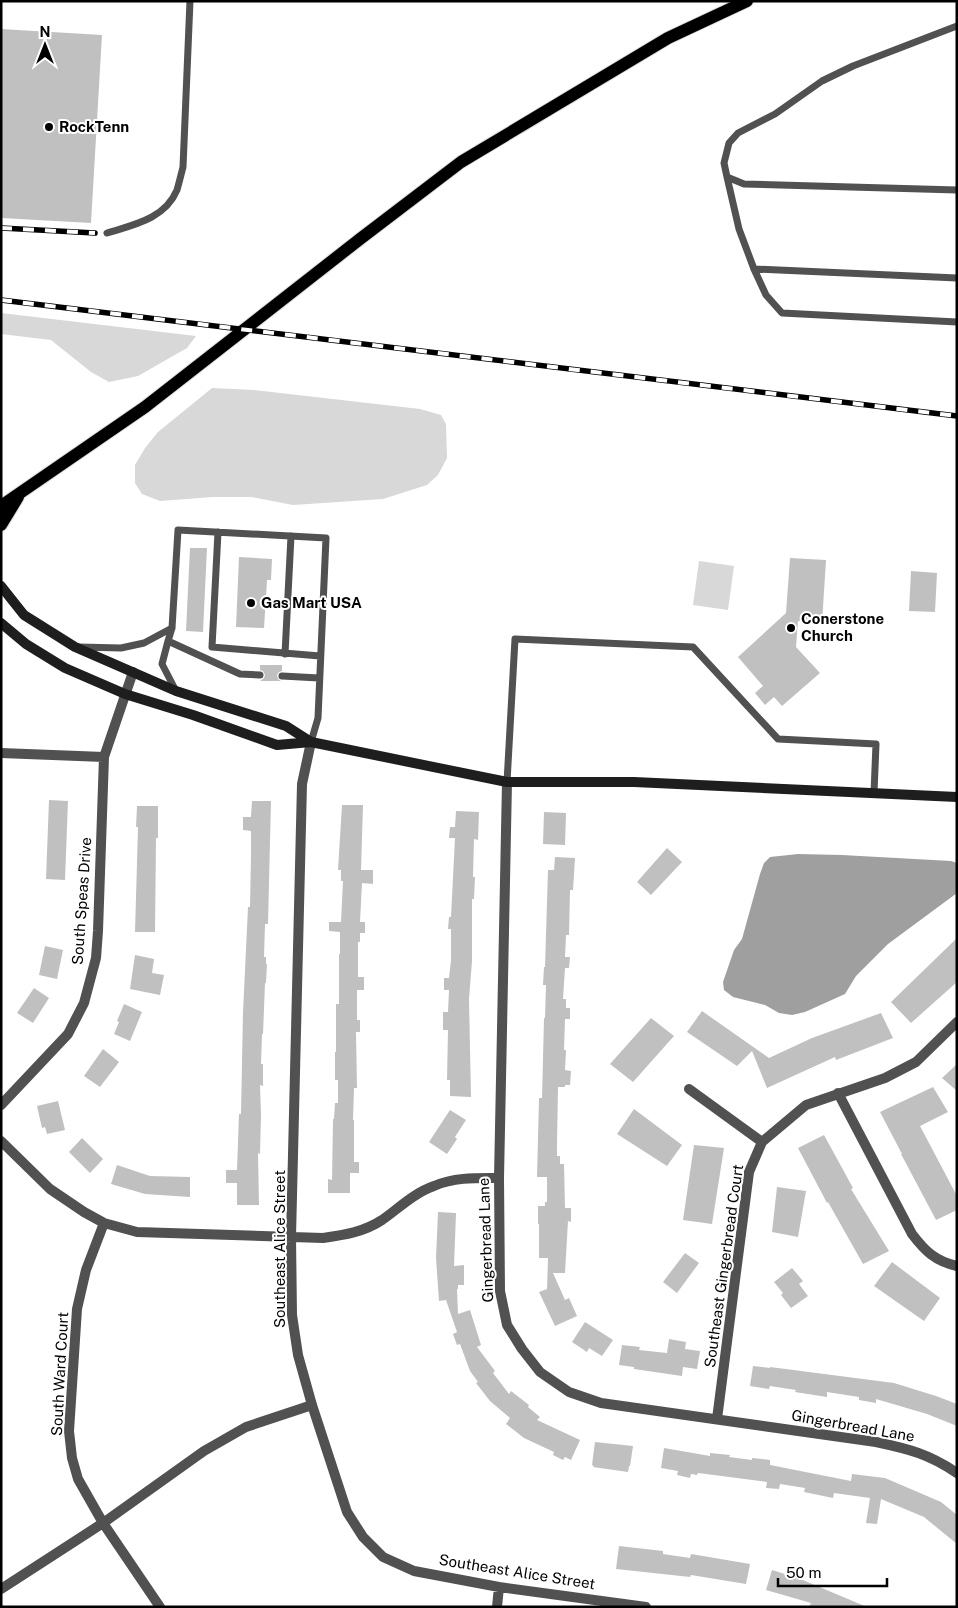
<svg xmlns="http://www.w3.org/2000/svg" width="958" height="1608" font-family="'Public Sans',sans-serif">
  <style>
    .green { fill: #d8d8d8 }
    .water { fill: #9f9f9f }
    .building { fill: #c0c0c0 }
    .lines { fill: none; stroke-linecap: round; stroke-linejoin: round }
    .primary-casing { stroke: #dbdbdb; stroke-width: 14 }
    .service { stroke: #515151; stroke-width: 7 }
    .minor { stroke: #515151; stroke-width: 10 }
    .secondary { stroke: #1e1e1e; stroke-width: 10 }
    .primary { stroke: #000; stroke-width: 12 }
    .rail-casing { stroke: #000; stroke-width: 5.5 }
    .rail { stroke: #fff; stroke-width: 4; stroke-dasharray: 11; stroke-linecap: butt }
    .poi-dot { fill: #000; stroke: #fff; stroke-width: 2 }
    .labels { text-anchor: middle; stroke-width: 4; stroke-linejoin: round; paint-order: stroke }
    .poi-label { font-size: 15px; font-weight: bold; fill: #000; stroke: #fff; text-anchor: start }
    .street-label { font-size: 15px; fill: #000; stroke: #fff }
  </style>
  <rect width="100%" height="100%" fill="#fff"/>
  <!-- green -->
  <path class="green" d="M1,313L196,336L187,348L138,376L109,382L91,372L51,340L1,334Z
    M212,388L254,390L420,409L441,415L446,424L447,458L438,475L427,485L383,499L293,505L251,497H213L160,501L142,494L135,483V465L145,448L158,432Z
    M699,561L734,566L728,610L693,605Z"/>
  <!-- water -->
  <path class="water" d="M798,854L842,855L951,861L957,863V893L888,944L856,976L845,994L805,1012L792,1015L779,1013L765,1005L733,997L724,990L723,982L734,950L742,939L760,874L764,863L770,857Z"/>
  <!-- building -->
  <path class="building" d="M1,29L102,35L91,223L1,218Z
    M190,548H207L203,632L186,631Z
    M239,557L272,559L271,580H267L264,628L236,627Z
    M790,558L826,560L822,623L798,621L796,647L820,673L782,706L774,697L765,705L755,693L763,686L738,657L786,613Z
    M911,571L937,573L935,612L909,611Z
    M260,665H282V671L279,672L277,675L278,679L281,681H260L264,678L265,675L263,671L260,670Z
    M49,800L68,801L65,880L46,879Z
    M252,801H271L268,924H265L264,957H266V964H267L266,983H265L263,1034H262L261,1064H263V1086L260,1085L261,1115L260,1154L258,1153L259,1205H237V1183H226V1170H237L239,1114H241L243,1012L248,907H250L251,855V831L243,830V817H251Z
    M342,805H363L361,870H373V884L362,883L360,922H365V933H360V942H358V977H364V990H357V1020H360V1032H356L357,1088H354L353,1120H354V1162H359V1173H350V1193H328V1179L332,1180L333,1119H334L335,1103H338V1080H335V1052H336V1004H339V954H340V932L329,931V922H341L343,881H341V870H338Z
    M137,806H158V838H156L155,932H135L138,827H136Z
    M456,811L479,812L478,840L474,839L473,877H475L474,899H472V961L469,999L471,1097L450,1096V1080H447L448,1030H443V1012H448L449,990H444V978H449L451,960V929H448L449,917H451L455,838H449L450,827H455Z
    M544,812L566,813L565,845L543,844Z
    M667,848L682,862L651,895L637,882Z
    M555,857L575,858L573,890H570L569,935H566L565,957H570L569,968H565L563,999H566V1008H570V1019H565L564,1050H566L565,1070L571,1071L570,1085H565V1087H558L557,1143V1156H560V1164H564L565,1208H571V1222L568,1221L565,1273H553L565,1300L569,1298L577,1316L555,1326L539,1292L547,1289L548,1258H539V1224H538V1206H545V1202H547V1177H537L539,1098H542L544,1018H545L546,985H543L544,967H545L548,870H554Z
    M957,938V982L911,1023L891,1002Z
    M45,946L63,950L57,979L39,975Z
    M135,955L154,959L152,973L164,975L160,995L130,989Z
    M34,988L49,998L33,1023L17,1013Z
    M124,1004L142,1012L130,1041L114,1034L119,1022L117,1021Z
    M702,1011L769,1058L812,1038L881,1013L893,1038L836,1060L835,1057L767,1088L752,1051L737,1066L687,1032Z
    M651,1018L674,1036L633,1082L610,1064Z
    M103,1049L119,1062L100,1087L84,1076Z
    M957,1064V1091L942,1078Z
    M933,1087L948,1112L920,1126L957,1196V1210L936,1220L901,1154H902L880,1112Z
    M58,1101L65,1130L47,1134L45,1127L42,1128L37,1106Z
    M634,1109L682,1145L667,1166L617,1134Z
    M450,1110L466,1120L455,1137L457,1139L447,1154L429,1142Z
    M824,1135L853,1188L851,1189L889,1251L863,1264L828,1202L827,1203L798,1148Z
    M82,1138L103,1159L90,1173L69,1152Z
    M694,1145L724,1148L712,1224L683,1220Z
    M117,1165L150,1176L190,1177V1197L145,1194L111,1184Z
    M777,1187L806,1191L798,1237L772,1232Z
    M438,1212L456,1213L454,1266L464,1265V1285H458V1289H457L458,1314L470,1310L481,1345L477,1347L495,1371L493,1373L509,1394L511,1391L529,1405L528,1407L540,1417L537,1420L580,1440L571,1460L565,1457L563,1460L553,1455L554,1452L524,1438L506,1424L510,1418L490,1401L476,1383L478,1382L470,1371L460,1344L457,1345L453,1334L457,1332L446,1300L439,1301L436,1258Z
    M685,1253L699,1263L677,1293L663,1282Z
    M892,1262L940,1298L924,1321L874,1286Z
    M792,1268L803,1281L799,1284L808,1296L791,1308L781,1295L783,1293L774,1282Z
    M585,1322L613,1340L602,1356L589,1348L587,1352L572,1342Z
    M669,1339L686,1342L685,1349L700,1351L697,1369L683,1367L682,1376L634,1369V1367L619,1365L622,1345L640,1347L639,1350L667,1353Z
    M753,1366L770,1368V1367L894,1383L936,1396L957,1404V1426L927,1414L876,1399V1403L859,1400V1397L827,1392V1397L795,1392L796,1390L770,1386L769,1389L750,1386Z
    M595,1442L633,1446L630,1466H629L628,1472L593,1467L594,1466L592,1465Z
    M664,1448L710,1456V1453L730,1455L729,1457L752,1460V1458L770,1460V1465L851,1481L852,1474L885,1478L941,1502L957,1515V1544L924,1517L881,1499L877,1524L866,1523L870,1498L834,1493L833,1498L804,1492L805,1488L780,1484L779,1489L766,1488L767,1482L698,1473L697,1475L691,1474L690,1478L677,1475L678,1471L661,1468Z
    M619,1546L663,1551V1554L690,1558L691,1554L750,1564L746,1584L691,1575L690,1577L616,1569Z
    M772,1570L798,1578L867,1607H809L811,1603L766,1590Z"/>
  <g class="lines">
    <defs>
      <path id="primary" d="M1,506L145,407L360,239L461,162L668,38L747,1
        M1,525L18,497"/>
    </defs>
    <!-- primary casing -->
    <use href="#primary" class="primary-casing"/>
    <!-- service -->
    <path class="service" d="M957,26L853,66L822,81L775,114L738,133L729,143L724,163L727,177L744,184L957,190
      M727,177L739,229L754,269L766,295L782,313L957,322
      M107,233C133,225 165,219 177,190C179,183 181,175 183,167L190,1
      M754,269L957,278
      M218,532L212,647L320,656
      M168,641L162,664L176,691
      M79,647L121,648L144,643L172,628
      M285,654L291,536
      M260,675L240,674L168,641L172,628L178,530L326,538L318,718L311,742
      M282,676L319,678
      M507,782L515,639L693,647L778,739L876,744L874,793"/>
    <!-- minor -->
    <path class="minor" d="M311,742L302,784L291,1237L292,1315L298,1355L312,1405L347,1512L363,1537L383,1557L414,1571L499,1587L646,1607
      M1,753L104,757
      M507,782L499,1178L500,1291L507,1325L522,1349L540,1372L569,1392L601,1403L876,1442C909,1449 929,1454 957,1473
      M689,1089L762,1142
      M838,1093L912,1234C925,1251 935,1261 957,1266
      M1,1105L68,1034L84,1003L96,958L98,931L104,757L133,672
      M1,1141L50,1189L84,1212L104,1223L137,1232L323,1238C344,1235 364,1232 382,1220C399,1208 414,1193 434,1186C455,1177 477,1178 499,1178
      M104,1223L86,1270L77,1309L69,1431L72,1458L78,1479L103,1523L160,1607
      M717,1419L749,1172L762,1142L806,1105L885,1078L916,1062L957,1022
      M1,1589L103,1523L204,1451L246,1427L312,1405
      M497,1607L499,1587"/>
    <!-- secondary -->
    <path class="secondary" d="M1,586L24,615L75,647L176,691L286,726L311,742
      M1,623L26,644L65,668L125,694L193,715L277,745L311,742L507,782H634L957,797"/>
    <!-- primary -->
    <use href="#primary" class="primary"/>
    <defs>
      <path id="rail" d="M1,228L95,233
        M1,300L957,416"/>
    </defs>
    <!-- rail casing -->
    <use href="#rail" class="rail-casing"/>
    <!-- rail -->
    <use href="#rail" class="rail"/>
  </g>
  <!-- markers -->
  <g class="poi-dot">
    <circle cx="49" cy="127" r="5"/>
    <circle cx="251" cy="603" r="5"/>
    <circle cx="791" cy="628" r="5"/>
  </g>
  <g class="labels">
    <!-- poi labels -->
    <g class="poi-label">
      <text x="59" y="132">RockTenn</text>
      <text x="261" y="608">Gas Mart USA</text>
      <text x="801" y="624">Conerstone<tspan x="801" dy="17">Church</tspan></text>
    </g>
    <!-- street labels -->
    <g class="street-label">
      <text transform="translate(82 901) rotate(-86)" y="5">South Speas Drive</text>
      <text transform="translate(486 1240) rotate(-92)" y="5">Gingerbread Lane</text>
      <text transform="translate(280 1249) rotate(-90)" y="5">Southeast Alice Street</text>
      <text transform="translate(724 1266) rotate(-82)" y="5">Southeast Gingerbread Court</text>
      <text transform="translate(60 1374) rotate(-87)" y="5">South Ward Court</text>
      <text transform="translate(853 1426) rotate(10)" y="5">Gingerbread Lane</text>
      <text transform="translate(517 1572) rotate(9)" y="5">Southeast Alice Street</text>
    </g>
  </g>
  <!-- border -->
  <rect width="958" height="1608" fill="none" stroke="#000000" stroke-width="5"/>
  <!-- north arrow -->
  <g transform="translate(45 45)" stroke="#ffffff" stroke-width="4" paint-order="stroke">
  <path d="M0-4L9 19L0 12L-9 19Z" fill="#000000"/>
  <text y="-8" font-size="14" font-weight="bold" text-anchor="middle" fill="#000000">N</text>
  </g>
  <!-- scale -->
  <path d="M778 1578v8h109v-8" fill="none" stroke="#000000" stroke-width="2.5"/>
  <text x="786" y="1578" font-size="15" fill="#000000" stroke="#ffffff" stroke-width="4" paint-order="stroke">50 m</text>
</svg>
